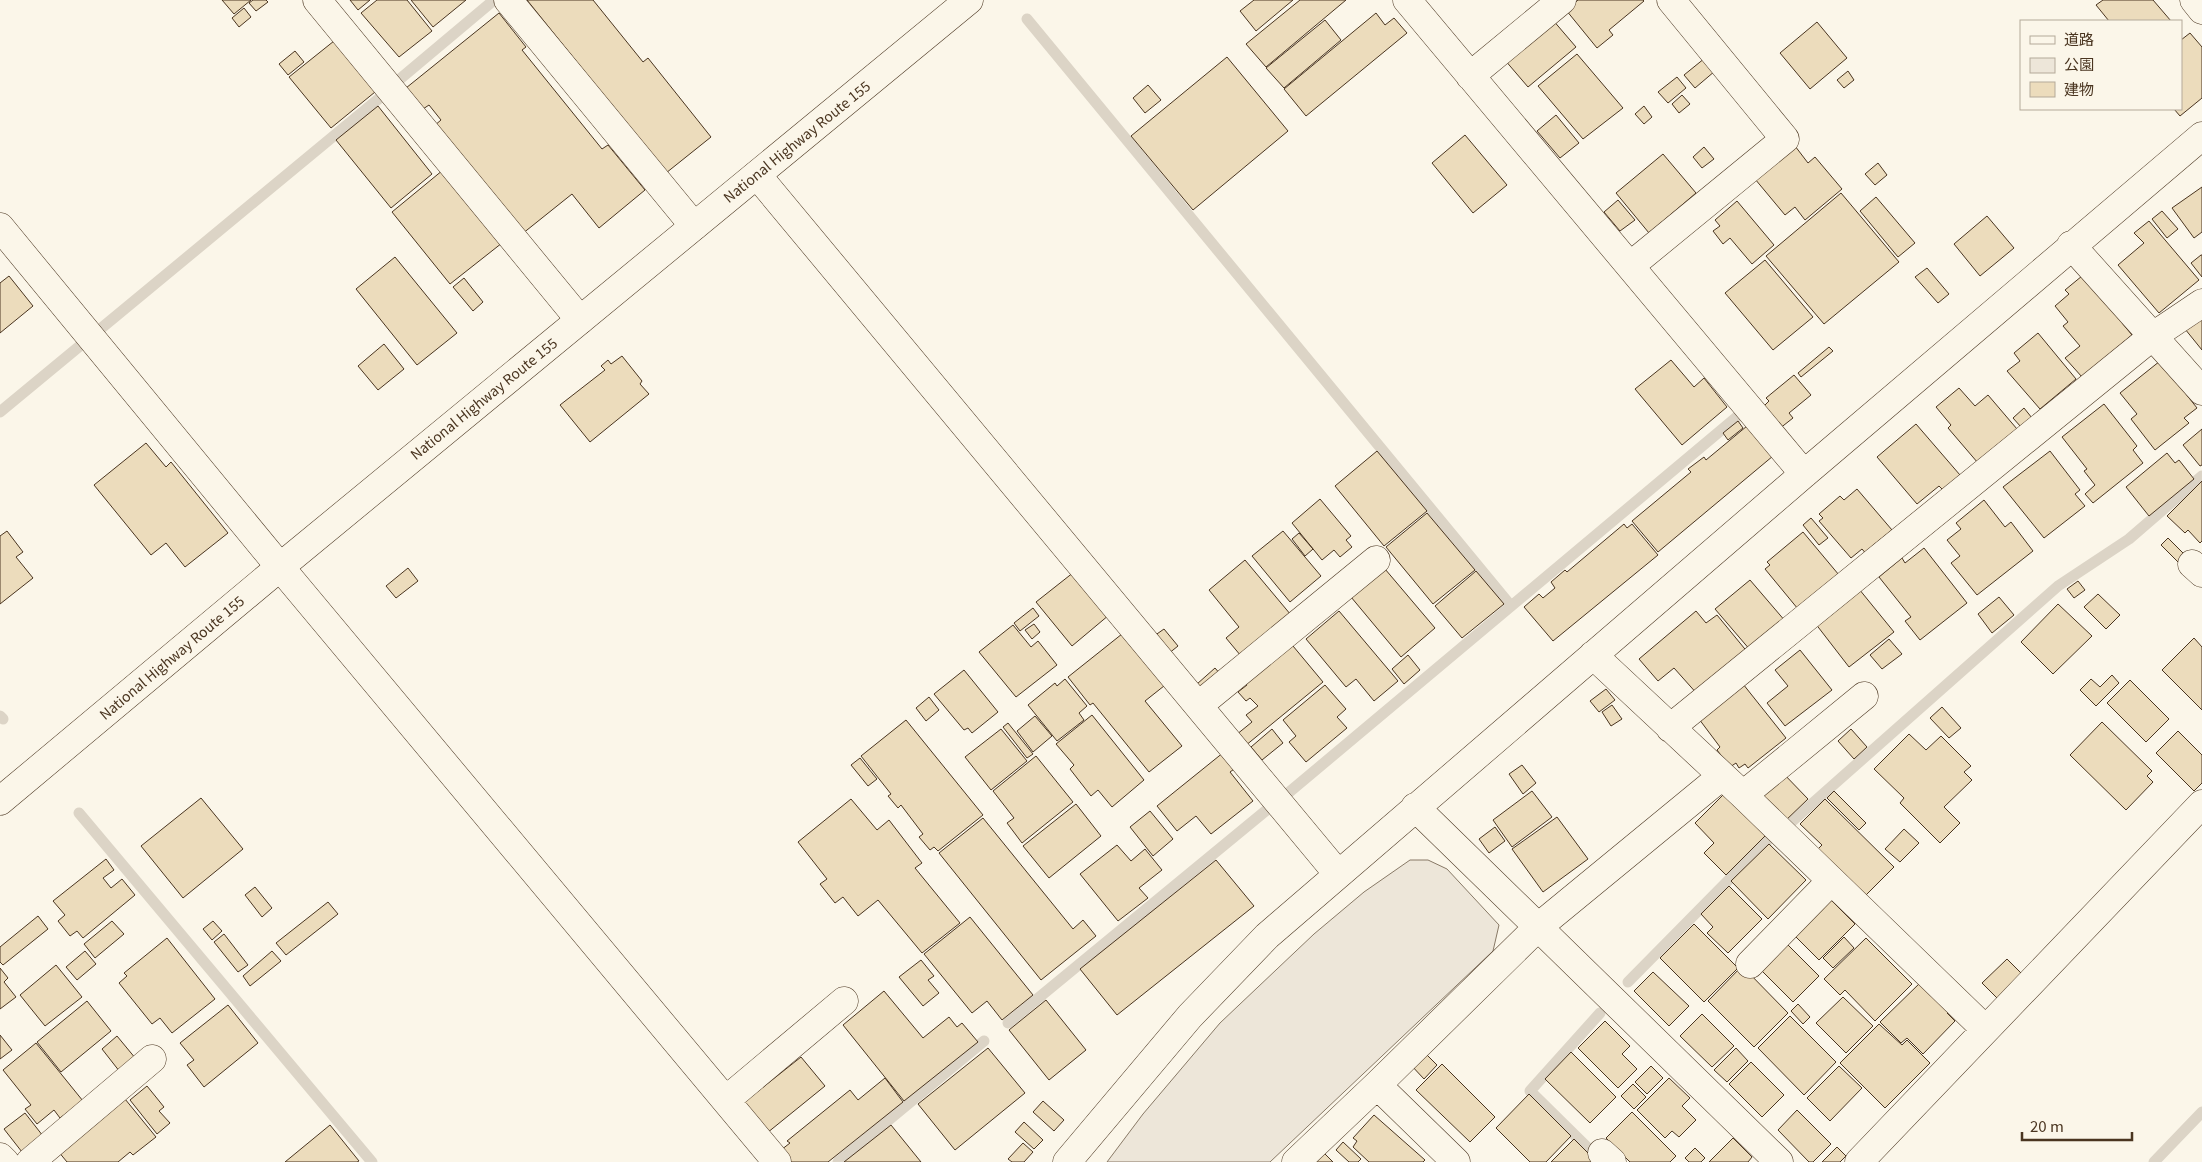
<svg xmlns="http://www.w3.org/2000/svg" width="2202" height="1162" font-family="Georgia,'Noto Sans JP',serif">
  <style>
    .green { fill: #ede6d9; stroke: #887966 }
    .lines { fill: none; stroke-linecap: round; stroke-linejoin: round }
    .stream { stroke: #dcd4c6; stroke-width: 11 }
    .building { fill: #ecdcbc; stroke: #4a3520 }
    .minor-casing { stroke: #4a3520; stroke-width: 29 }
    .highway-casing { stroke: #4a3520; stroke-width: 29 }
    .minor { stroke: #fbf6e9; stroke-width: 28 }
    .highway { stroke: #fbf6e9; stroke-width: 28 }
    .labels { text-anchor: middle; stroke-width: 4; stroke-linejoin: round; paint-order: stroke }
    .street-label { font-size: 14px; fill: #4a3520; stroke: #fbf6e9 }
  </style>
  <rect width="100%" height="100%" fill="#fbf6e9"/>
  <!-- green -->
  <path class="green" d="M1410,860H1428L1447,869L1499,925L1493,951L1270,1162H1107L1143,1114L1220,1023L1314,934L1364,892Z"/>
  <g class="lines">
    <!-- stream -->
    <path class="stream" d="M1027,19L1511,606
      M394,84L494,0
      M0,412L382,96
      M0,716L3,719
      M1287,794L1738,416
      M79,813L372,1162
      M1788,825L2058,586L2129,539L2202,476
      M1628,982L1774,834
      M1008,1023L1269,808
      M1600,1160L1530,1091L1600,1013
      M838,1162L984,1041
      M2154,1162L2202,1112"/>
  </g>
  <!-- building -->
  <path class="building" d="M222,0H251L234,14Z
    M253,0H266L268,2L256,11L249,3Z
    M350,0H370L358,10Z
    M377,0H407L432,31L399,57L361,13Z
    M411,0H466L433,27Z
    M527,0H593L643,62L648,58L711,137L666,173Z
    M1254,0H1293L1256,31L1240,11Z
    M1300,0H1346L1266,67L1246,44Z
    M1578,0H1643L1644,1L1609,30L1613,35L1597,48L1566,10Z
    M2103,0H2153L2171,21H2109L2096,5Z
    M244,8L251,17L239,27L232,18Z
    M499,13L526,47L522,50L602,149L608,145L645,190L599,228L572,194L522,234L434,126L441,120L429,105L423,109L406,88Z
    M1376,13L1385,25L1394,18L1407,33L1306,116L1284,89Z
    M1552,19L1576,47L1528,87L1504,59Z
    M1325,20L1341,40L1284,88L1266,68Z
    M1817,22L1847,58L1810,89L1780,53Z
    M2190,33L2202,47V98L2180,116L2174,109H2181V40Z
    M334,41L375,92L331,128L289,77Z
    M295,51L304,62L288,75L279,64Z
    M1577,54L1623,108L1583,139L1538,86Z
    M1227,57L1288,131L1193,210L1131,136Z
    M1705,58L1715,71L1695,88L1684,75Z
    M1848,71L1854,80L1844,88L1837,80Z
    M1677,77L1686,88L1668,103L1658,92Z
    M1148,85L1161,100L1145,113L1133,98Z
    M1682,95L1690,104L1679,113L1672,104Z
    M378,106L432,174L391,208L336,140Z
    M1644,106L1652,117L1644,124L1635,114Z
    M1556,115L1579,143L1560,158L1537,131Z
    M1465,135L1507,185L1473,213L1432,163Z
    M1795,146L1808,163L1815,157L1842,189L1805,220L1795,207L1785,215L1755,179Z
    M1704,147L1714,159L1702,168L1693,157Z
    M1663,154L1696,193L1649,233L1616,193Z
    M1878,163L1887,175L1875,185L1865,174Z
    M443,170L502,243L450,284L392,212Z
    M2202,187V232L2194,238L2172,208Z
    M1841,193L1899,262L1824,324L1766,256Z
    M1876,197L1915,243L1898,257L1860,211Z
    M1618,200L1635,220L1620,231L1604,212Z
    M1737,201L1774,245L1752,264L1730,238L1723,244L1713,231L1720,226L1715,220Z
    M2162,211L2178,229L2167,238L2152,219Z
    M1987,216L2014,248L1980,276L1954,244Z
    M2149,221L2199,280L2159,313L2118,265L2144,243L2134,233Z
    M2201,255H2202V277L2191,263Z
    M395,257L457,333L417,365L356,289Z
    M1765,260L1813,317L1773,350L1725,293Z
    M1927,268L1949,294L1938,303L1915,277Z
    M9,276L33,306L0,333V283Z
    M2082,276L2125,320L2122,323L2132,335L2082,377L2065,358L2080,346L2063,326L2068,322L2055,306L2069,294L2065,290Z
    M464,278L483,302L473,311L453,287Z
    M2202,316V350L2185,329Z
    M2038,333L2076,379L2040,409L2007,371L2020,361L2014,353Z
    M384,344L404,369L378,390L358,366Z
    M1829,347L1833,351L1801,377L1798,373Z
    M622,356L642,381L640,384L649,394L590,442L560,405L605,370L601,366L608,360L611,364Z
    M1671,360L1694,387L1704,378L1727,407L1682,445L1635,389Z
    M2160,361L2197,408L2184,418L2189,423L2155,450L2131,419L2137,414L2120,393Z
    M1794,375L1811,395L1789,413L1793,418L1779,429L1762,408L1769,401L1766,398Z
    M1959,388L1975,406L1988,395L2017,429L1978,463L1948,428L1951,425L1936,407Z
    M2104,404L2137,446L2133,450L2143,463L2093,503L2085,494L2095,485L2084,471L2087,469L2062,437Z
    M2024,408L2032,418L2021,427L2013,418Z
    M1738,421L1743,428L1728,440L1723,433Z
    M1916,424L1960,475L1943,490L1939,486L1917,504L1877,457Z
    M1747,426L1773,456L1658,552L1632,521L1691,472L1688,469L1704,457L1706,460Z
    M2202,429V465L2200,466L2183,445Z
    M146,443L166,467L171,462L228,533L185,567L166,543L151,555L94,485Z
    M1377,451L1427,511L1384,546L1335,486Z
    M2050,451L2080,490L2075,494L2085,506L2044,538L2003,487Z
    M2167,453L2175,463L2179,460L2194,479L2149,516L2126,487Z
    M2202,481V541L2200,543L2188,530L2185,533L2167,516Z
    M1857,489L1892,530L1871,547L1868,556L1862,549L1851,558L1819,521L1823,518L1819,514L1840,496L1844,500Z
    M1320,499L1351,536L1346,540L1352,547L1340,557L1334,550L1322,560L1292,523Z
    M1984,500L2005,527L2011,522L2033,551L1977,595L1951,563L1960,556L1947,540L1961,529L1956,523Z
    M1427,513L1475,570L1433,604L1386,547Z
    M1811,518L1828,538L1819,545L1803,525Z
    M1624,524L1627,528L1632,524L1658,555L1553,641L1524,607L1539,594L1543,598L1555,588L1551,582L1565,570L1567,572Z
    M7,531L23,552L16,557L33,578L0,604V536Z
    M1283,531L1321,576L1290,602L1252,556Z
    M1803,532L1839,575L1798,609L1765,569L1770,565L1767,562Z
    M1299,533L1313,549L1305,556L1292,539Z
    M2168,538L2187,557L2180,564L2161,545Z
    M1924,548L1967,603L1920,640L1905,621L1911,617L1879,577L1902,558L1905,563Z
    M1245,560L1291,615L1241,656L1226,638L1239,627L1209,590Z
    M408,568L418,581L396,598L386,586Z
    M1385,569L1435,628L1401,657L1351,597Z
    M1476,571L1504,604L1462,638L1435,606Z
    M1074,572L1109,615L1072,646L1036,602Z
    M1750,580L1786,622L1751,651L1715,609Z
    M2078,581L2085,590L2074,598L2067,589Z
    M1859,589L1894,632L1849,667L1815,623Z
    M2098,594L2120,615L2106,629L2084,607Z
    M1999,597L2014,615L1992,633L1978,614Z
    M2058,604L2092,636L2053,674L2021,642Z
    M1033,608L1039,616L1020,631L1014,623Z
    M1339,611L1398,681L1374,701L1356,679L1346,687L1306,639Z
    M1696,611L1706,623L1717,615L1749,654L1699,696L1674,668L1658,681L1639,659Z
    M1034,624L1040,632L1032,639L1025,630Z
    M1013,625L1031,647L1038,641L1057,665L1016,697L979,652Z
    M1164,629L1178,646L1168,654L1154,636Z
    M1127,630L1169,682L1145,701L1182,746L1149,772L1093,703L1090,705L1068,677Z
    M2194,638L2202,647V710L2162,670Z
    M1889,639L1902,654L1882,669L1870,655Z
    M1288,640L1323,682L1245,746L1236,735L1252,722L1246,715L1258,706L1250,698L1246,701L1238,692L1247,685L1242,679Z
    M1800,650L1832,690L1785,726L1767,703L1788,686L1775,670Z
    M1408,655L1420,670L1404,684L1392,669Z
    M1215,668L1221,675L1202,690L1197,684Z
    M964,670L998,712L972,733L968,728L964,730L934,694Z
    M2112,675L2119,683L2096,706L2080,690L2091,679L2100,687Z
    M1065,679L1087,706L1079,713L1084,720L1057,741L1028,705L1055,683L1057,686Z
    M2130,680L2169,719L2146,742L2107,703Z
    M1743,684L1786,738L1748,768L1745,764L1739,768L1736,763L1730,767L1717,750L1720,747L1699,719Z
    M1325,685L1346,709L1337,717L1347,728L1306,762L1289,742L1296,736L1283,720Z
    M1606,689L1615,700L1599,712L1590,701Z
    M929,697L939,710L926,721L916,708Z
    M1612,705L1622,719L1611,726L1602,712Z
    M1942,707L1961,728L1949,738L1930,718Z
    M1092,715L1144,780L1112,807L1098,790L1091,796L1070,769L1074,765L1056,744Z
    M1035,716L1052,736L1033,752L1017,731Z
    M906,720L983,815L938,851L934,847L930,850L919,837L923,834L901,805L898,808L888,796L891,794L861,756Z
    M2102,722L2152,771L2147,776L2153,782L2126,810L2070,755Z
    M1008,723L1033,754L1027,758L1003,727Z
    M1001,729L1027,761L991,790L965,757Z
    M1272,729L1283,743L1262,760L1251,747Z
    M1851,729L1867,747L1854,759L1838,741Z
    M2178,731L2202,755V783L2194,791L2156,753Z
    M1909,734L1926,750L1941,736L1971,766L1964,772L1972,780L1944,807L1960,823L1940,843L1900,803L1904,798L1874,769Z
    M1224,752L1237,767L1230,772L1253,801L1211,834L1196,816L1177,831L1157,806Z
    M1036,756L1073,802L1022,843L1007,823L1014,818L993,791Z
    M860,758L877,779L868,786L851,765Z
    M1522,765L1536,783L1523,794L1509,774Z
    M1780,770L1808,799L1784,822L1756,793Z
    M1532,791L1552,817L1512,847L1493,820Z
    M1834,791L1866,823L1859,830L1827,798Z
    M1726,792L1768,833L1726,875L1704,853L1714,843L1695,823Z
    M201,798L243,849L183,898L141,846Z
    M851,799L877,830L889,820L922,863L915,868L960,923L922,953L878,900L858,916L843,897L835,903L820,884L827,879L798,842Z
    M1825,799L1894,867L1862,899L1815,852L1822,845L1800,824Z
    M1076,804L1101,836L1049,878L1023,846Z
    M1150,811L1173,839L1153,856L1130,827Z
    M1557,817L1588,859L1543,892L1512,849Z
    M983,818L1073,929L1083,920L1096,936L1041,980L939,853Z
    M1495,827L1505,841L1489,853L1479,839Z
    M1904,829L1919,843L1900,862L1885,849Z
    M1769,844L1806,880L1768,919L1731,881Z
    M1117,845L1131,861L1145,849L1162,870L1139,888L1148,898L1118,921L1080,874Z
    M106,859L114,870L103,878L111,888L122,879L135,895L83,938L77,931L70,936L58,921L65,915L53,901Z
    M1216,860L1254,906L1117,1015L1080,969Z
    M1729,886L1762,919L1728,953L1707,933L1713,927L1701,914Z
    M255,887L272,908L262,917L245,895Z
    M1829,898L1855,924L1819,960L1793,934Z
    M328,902L338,914L286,955L276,943Z
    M38,916L48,929L3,965L0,962V947Z
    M970,917L1033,995L1002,1020L987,1001L972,1013L924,954Z
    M112,921L124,934L95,958L84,944Z
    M213,921L222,931L212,940L203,929Z
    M1694,924L1738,968L1704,1002L1660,958Z
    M224,934L248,965L238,972L214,942Z
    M1844,937L1854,948L1833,968L1823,958Z
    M167,938L215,999L172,1033L160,1018L152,1024L119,983L127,976L124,973Z
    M1866,938L1912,984L1875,1021L1845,990L1840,995L1824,979Z
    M1783,940L1819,976L1793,1002L1757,966Z
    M85,951L96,964L77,980L66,967Z
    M272,951L281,961L250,986L243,976Z
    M2007,959L2022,974L1997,998L1982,983Z
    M921,960L934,976L928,980L939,993L923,1006L899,977Z
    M56,965L82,997L45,1026L20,995Z
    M1742,966L1788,1013L1754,1047L1708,1001Z
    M0,968L8,978L4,982L16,997L0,1009Z
    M1653,972L1689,1006L1669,1026L1634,991Z
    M1922,981L1949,1011L1947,1013L1955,1021L1923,1054L1907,1038L1901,1043L1880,1022Z
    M884,991L923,1038L949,1017L957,1027L962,1023L978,1042L904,1101L843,1025Z
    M1843,997L1873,1026L1846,1053L1816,1023Z
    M1046,1000L1086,1050L1049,1080L1009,1030Z
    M87,1001L111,1031L61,1072L37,1042Z
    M1798,1004L1810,1017L1803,1024L1791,1011Z
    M228,1005L258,1043L204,1087L187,1065L194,1060L180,1043Z
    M1702,1014L1734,1046L1712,1067L1680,1036Z
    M1790,1016L1836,1062L1804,1095L1758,1048Z
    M1605,1021L1630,1046L1622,1054L1637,1069L1618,1088L1578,1048Z
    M1879,1024L1902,1045L1907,1040L1930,1063L1885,1108L1840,1063Z
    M0,1035L12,1050L0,1059Z
    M117,1036L136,1059L120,1072L102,1049Z
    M36,1043L83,1101L60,1118L54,1110L37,1124L25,1109L31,1105L3,1070Z
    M988,1048L1025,1093L955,1150L918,1104Z
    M1736,1048L1748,1061L1727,1082L1714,1070Z
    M1423,1051L1437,1065L1424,1079L1410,1064Z
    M1571,1052L1616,1097L1590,1123L1545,1079Z
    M801,1057L825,1086L767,1133L743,1103Z
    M1751,1062L1784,1095L1762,1117L1729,1084Z
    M1442,1064L1495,1117L1470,1142L1416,1090Z
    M1651,1066L1663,1078L1647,1094L1635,1082Z
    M1839,1066L1862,1088L1830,1121L1807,1098Z
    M885,1078L903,1102L828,1162H790L781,1150L790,1143L787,1141L850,1090L858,1100Z
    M1669,1078L1690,1098L1682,1106L1696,1120L1679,1137L1672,1131L1665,1138L1637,1110Z
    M1633,1084L1646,1097L1634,1109L1621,1096Z
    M147,1086L164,1107L159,1111L170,1123L157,1134L130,1100Z
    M1529,1094L1571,1136L1546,1162H1530L1496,1128Z
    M125,1099L156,1137L133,1155L130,1152L118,1162H67L58,1151Z
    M1043,1101L1064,1120L1054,1131L1033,1112Z
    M1797,1110L1831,1144L1813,1162H1809L1778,1130Z
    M1632,1112L1676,1156L1670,1162H1630L1606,1138Z
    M25,1113L43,1136L22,1152L4,1129Z
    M1374,1115L1425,1160L1423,1162H1369L1353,1147L1357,1141L1353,1138Z
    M1024,1122L1043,1140L1034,1149L1015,1132Z
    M330,1125L359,1161L357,1162H285Z
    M891,1125L921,1162H844Z
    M1733,1138L1752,1157L1748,1162H1709Z
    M1574,1139L1597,1162H1551Z
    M1343,1142L1361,1159L1358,1162H1349L1336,1150Z
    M1023,1143L1033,1152L1024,1162H1012L1008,1159Z
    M1837,1147L1846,1156L1840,1162H1822Z
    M1695,1148L1705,1158L1701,1162H1689L1685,1158Z
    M1323,1152L1333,1162H1312Z"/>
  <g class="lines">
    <defs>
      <path id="minor" d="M317,0L580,320
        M508,0L694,226
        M1407,0L1804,474
        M2194,0L2202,10
        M1470,76L1562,0
        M757,175L1338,874
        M0,227L280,567L777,1162
        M2071,245L2202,391
        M1630,266L1785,139L1671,0
        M2192,564L2202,573
        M1593,655L1743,795L1985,1029
        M1199,705L1376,560
        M1670,728L2153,336L2202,303
        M1743,795L1864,696
        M1415,807L1779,1162
        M1750,964L1831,881
        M1377,1085L1456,1162
        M726,1100L844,1001
        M1602,1153L1612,1162
        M0,1157L5,1162
        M30,1162L152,1059
        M1067,1162L1190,1016L1267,936L1804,474L2202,136
        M1296,1162L1377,1085L1537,928L1722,776
        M1859,1162L2202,804"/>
      <path id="highway" d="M0,801L280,567L969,0"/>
    </defs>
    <!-- minor casing -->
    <use href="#minor" class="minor-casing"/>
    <!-- highway casing -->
    <use href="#highway" class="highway-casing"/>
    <!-- minor -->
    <use href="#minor" class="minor"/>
    <!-- highway -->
    <use href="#highway" class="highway"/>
  </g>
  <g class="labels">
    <!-- street labels -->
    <g class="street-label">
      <text transform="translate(797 142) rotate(-39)" y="5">National Highway Route 155</text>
      <text transform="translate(484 399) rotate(-39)" y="5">National Highway Route 155</text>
      <text transform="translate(172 658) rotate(-40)" y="5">National Highway Route 155</text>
    </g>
  </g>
  <!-- legend -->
  <rect x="2020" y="20" width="162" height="90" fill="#fbf6e9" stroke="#b4a999"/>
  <rect x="2030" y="36" width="25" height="8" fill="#fbf6e9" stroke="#b4a999"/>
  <text x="2064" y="45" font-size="15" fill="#4a3520">道路</text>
  <rect x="2030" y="58" width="25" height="15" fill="#ede6d9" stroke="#b4a999"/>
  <text x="2064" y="70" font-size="15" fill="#4a3520">公園</text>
  <rect x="2030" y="82" width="25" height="15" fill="#ecdcbc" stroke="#b4a999"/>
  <text x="2064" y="95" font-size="15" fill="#4a3520">建物</text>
  <!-- scale -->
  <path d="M2022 1132v8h110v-8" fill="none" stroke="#4a3520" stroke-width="2.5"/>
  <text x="2030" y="1132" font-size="15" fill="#4a3520" stroke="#fbf6e9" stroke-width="4" paint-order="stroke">20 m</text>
</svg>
